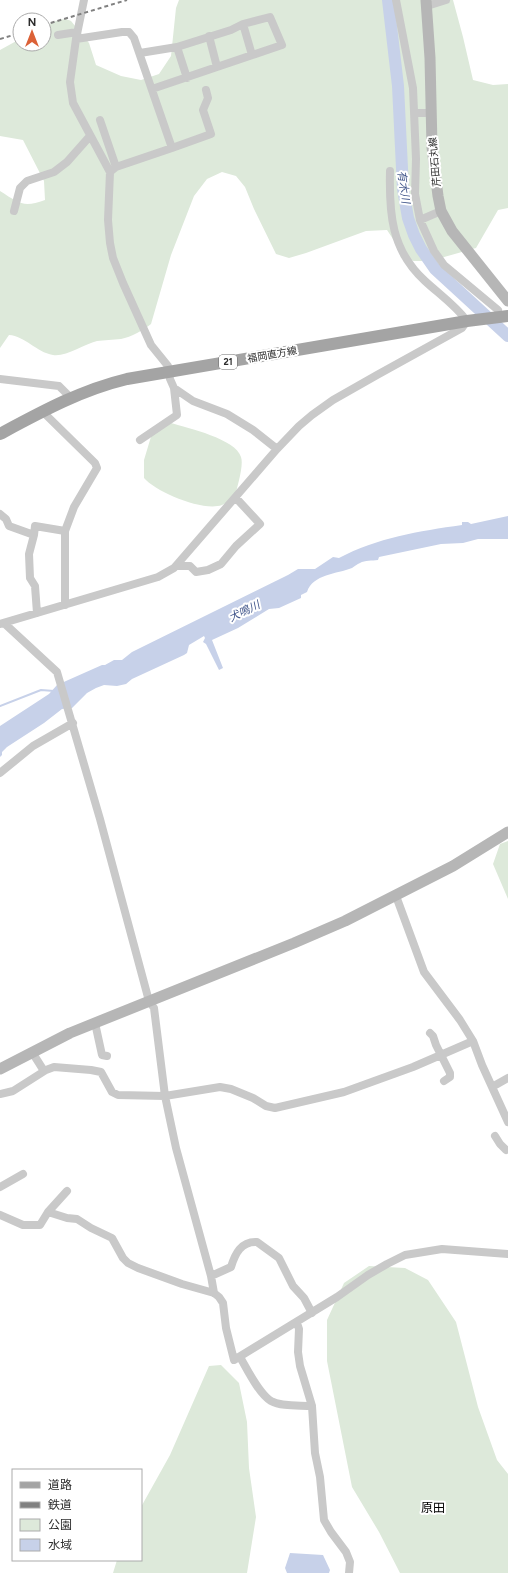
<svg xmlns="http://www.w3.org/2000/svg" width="508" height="1573" font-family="Figtree,'Noto Sans JP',sans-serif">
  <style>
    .green { fill: #dde9da }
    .water { fill: #c7d1e9 }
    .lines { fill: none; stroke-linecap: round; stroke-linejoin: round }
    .stream { stroke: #c7d1e9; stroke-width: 2 }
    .river { stroke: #c7d1e9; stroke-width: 12 }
    .street { stroke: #c9c9c9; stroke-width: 8 }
    .secondary { stroke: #b6b6b6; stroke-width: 11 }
    .primary { stroke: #a4a4a4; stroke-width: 12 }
    .rail { stroke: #818181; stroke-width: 2; stroke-dasharray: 4 3; stroke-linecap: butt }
    .labels { text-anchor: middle; stroke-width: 4; stroke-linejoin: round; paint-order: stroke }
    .shield { fill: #fff; stroke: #6b6b6b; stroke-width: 1 }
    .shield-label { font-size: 9px; font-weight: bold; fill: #2c2c2c }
    .street-label { font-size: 10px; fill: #2c2c2c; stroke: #fff }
    .water-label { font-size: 11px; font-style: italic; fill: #3f5489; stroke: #fff }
    .quarter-label { font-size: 12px; fill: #000; stroke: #fff }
  </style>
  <rect width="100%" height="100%" fill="#fff"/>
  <!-- green -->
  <path class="green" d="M179,0H453L463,37L473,80L493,85L508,84V208L498,210L476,248L430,261H414L401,258L397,245L387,230L366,231L306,253L289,258L276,254L254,209L245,187L236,176L222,172L207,179L194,196L171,255L151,324C144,330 131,337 121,339C113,340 104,340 97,341C84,344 66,357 53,355C36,352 25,336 9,335L0,348V191C19,203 23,208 45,200L44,181L23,140L0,136V50L20,39V44H44V26C53,23 62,16 71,21L89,43L96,65L121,76L141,80L159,74L171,56L176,8Z
    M171,423C188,428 236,439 241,457C244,466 237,487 235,497C231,499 227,503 222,505C203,512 156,492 144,478V460L153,430Z
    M508,841V899L493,864L500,844Z
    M369,1266L405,1268L428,1280L456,1322L478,1407L497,1460L508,1474V1573H400L379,1532L352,1487L327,1361V1320L344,1283Z
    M221,1365L239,1383L247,1422L249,1468L256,1517L247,1573H113L117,1560H141V1507L170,1455L209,1366Z"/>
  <!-- water -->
  <path class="water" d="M508,516V539H478L463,543L441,544L379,557L378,560C372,561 365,560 360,563C357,564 355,566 352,568C337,574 313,574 307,592L301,595V598L279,608L269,609L238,628L212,640L223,668L219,670L206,644L203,642L205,638L204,636L189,645L187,653L184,655L132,679L126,684L117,686L104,685L96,688L87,693L72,708L62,709L44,723L7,747L2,752V755L0,757V726L49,694L57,685L102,665H105L114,660H122L132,652L288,575L298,569H315L333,557L339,558C377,538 419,531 462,525V522H468L471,524Z
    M290,1553L323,1555L330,1570L329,1573H287L285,1568Z"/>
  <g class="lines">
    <!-- stream -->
    <path class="stream" d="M0,706L41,690L54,691"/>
    <!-- river -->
    <path class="river" d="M388,0L398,86L403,189L408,218L414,235L421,249L435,269L508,336"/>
    <!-- street -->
    <path class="street" d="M84,0L76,39L70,82L73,103L110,172L108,220L110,243L113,258L123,283L151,345L168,366L170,379L174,388L193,401L227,414L253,430L277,449
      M396,0L413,88L416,159L415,194L420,220L434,251L444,265L498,310
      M427,6L446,0
      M243,24L252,55
      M58,35L77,32
      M209,36L217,67
      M76,39L122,32H129L134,38L172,148L116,167L110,172
      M177,47L187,78
      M140,53L177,47L231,30L243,24L270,17L282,45L152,89
      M414,113H431
      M100,120L116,167
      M172,148L211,134L203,110L208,98L206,90
      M14,211L20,188L27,181L54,172L67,162L90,136
      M420,220L441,211
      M0,379L59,386L70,397
      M42,411L95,463L97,468L74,507L65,531
      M140,440L177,415L174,388
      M0,514L6,519L9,526L34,535L29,554L30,578L35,586L37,613
      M34,535L35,526L65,531V605
      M176,566H190L196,572L208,570L221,564L236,546L260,524L236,498
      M4,623L57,672L100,819L149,1001L154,1008L165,1096L176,1148L211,1276L214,1293
      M0,624L158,577L174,568L277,449L299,426L312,415L333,400L377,375L462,328L467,321C455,305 439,294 425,281C391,250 389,213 390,171
      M0,773L33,746L73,723
      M396,896L424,972L460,1020L473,1041L482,1065L508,1122
      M95,1023L102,1055L107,1056
      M430,1033L433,1036L436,1045L450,1073V1077L444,1081
      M32,1052L44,1071
      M492,1087L508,1078
      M0,1094L13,1091L46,1070L54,1067L91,1070L101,1072L112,1092L118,1095L165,1096L220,1087L231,1089L253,1098L266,1106L275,1108L344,1092L413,1067L473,1041
      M495,1136L500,1144L506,1150
      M0,1187L23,1174
      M48,1212L67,1191
      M0,1215L23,1225H40L48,1212L67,1218L77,1219L91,1228L112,1238L123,1258L128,1263L138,1268L182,1284L214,1293L219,1297L223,1303L226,1328L234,1360L337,1297L368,1275L387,1264L405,1255L442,1249L508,1254
      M211,1276L231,1267C235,1254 241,1241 257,1242L279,1258L293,1286L304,1298L312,1313
      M297,1323L299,1329L298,1352L300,1366L312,1406L315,1453L320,1477L324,1520L331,1532L346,1552L350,1562L349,1573
      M240,1357C247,1369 259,1394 271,1401C282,1407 299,1405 312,1406"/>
    <!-- secondary -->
    <path class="secondary" d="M426,0L430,58L432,147L438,196L441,211L452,231L508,301
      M0,1069L70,1033L294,943L345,921L453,866L508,832"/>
    <!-- primary -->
    <path class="primary" d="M0,434C41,412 81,390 127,379L467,321L508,316"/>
    <!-- rail -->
    <path class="rail" d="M44,25L127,0
      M0,39L20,33"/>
  </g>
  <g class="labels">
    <!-- shield labels -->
    <rect class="shield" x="219" y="355" width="18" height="14" rx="3"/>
    <g class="shield-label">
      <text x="228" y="365">21</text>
    </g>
    <!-- street labels -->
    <g class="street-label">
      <text transform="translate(434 162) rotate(-95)" y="4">芹田石丸線</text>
      <text transform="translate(272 354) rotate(-10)" y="4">福岡直方線</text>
    </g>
    <!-- water labels -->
    <g class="water-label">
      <text transform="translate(404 187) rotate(82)" y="4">有木川</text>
      <text transform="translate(244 611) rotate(-26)" y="4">犬鳴川</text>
    </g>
    <!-- quarter labels -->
    <g class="quarter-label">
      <text x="433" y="1512">原田</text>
    </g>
  </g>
  <!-- legend -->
  <rect x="12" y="1469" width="130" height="92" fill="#ffffff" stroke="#ababab"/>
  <rect x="20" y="1482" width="20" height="6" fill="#a4a4a4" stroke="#ababab"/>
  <text x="48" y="1489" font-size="12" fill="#2c2c2c">道路</text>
  <rect x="20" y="1502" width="20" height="6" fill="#818181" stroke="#ababab"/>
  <text x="48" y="1509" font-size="12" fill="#2c2c2c">鉄道</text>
  <rect x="20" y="1519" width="20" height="12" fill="#dde9da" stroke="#ababab"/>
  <text x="48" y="1529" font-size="12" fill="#2c2c2c">公園</text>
  <rect x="20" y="1539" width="20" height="12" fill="#c7d1e9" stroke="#ababab"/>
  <text x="48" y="1549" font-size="12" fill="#2c2c2c">水域</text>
  <!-- north arrow -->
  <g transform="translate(32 32)"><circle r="19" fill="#ffffff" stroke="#ababab"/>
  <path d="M0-3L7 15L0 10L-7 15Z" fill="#db6137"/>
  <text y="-6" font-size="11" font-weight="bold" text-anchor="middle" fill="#2c2c2c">N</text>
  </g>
</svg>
